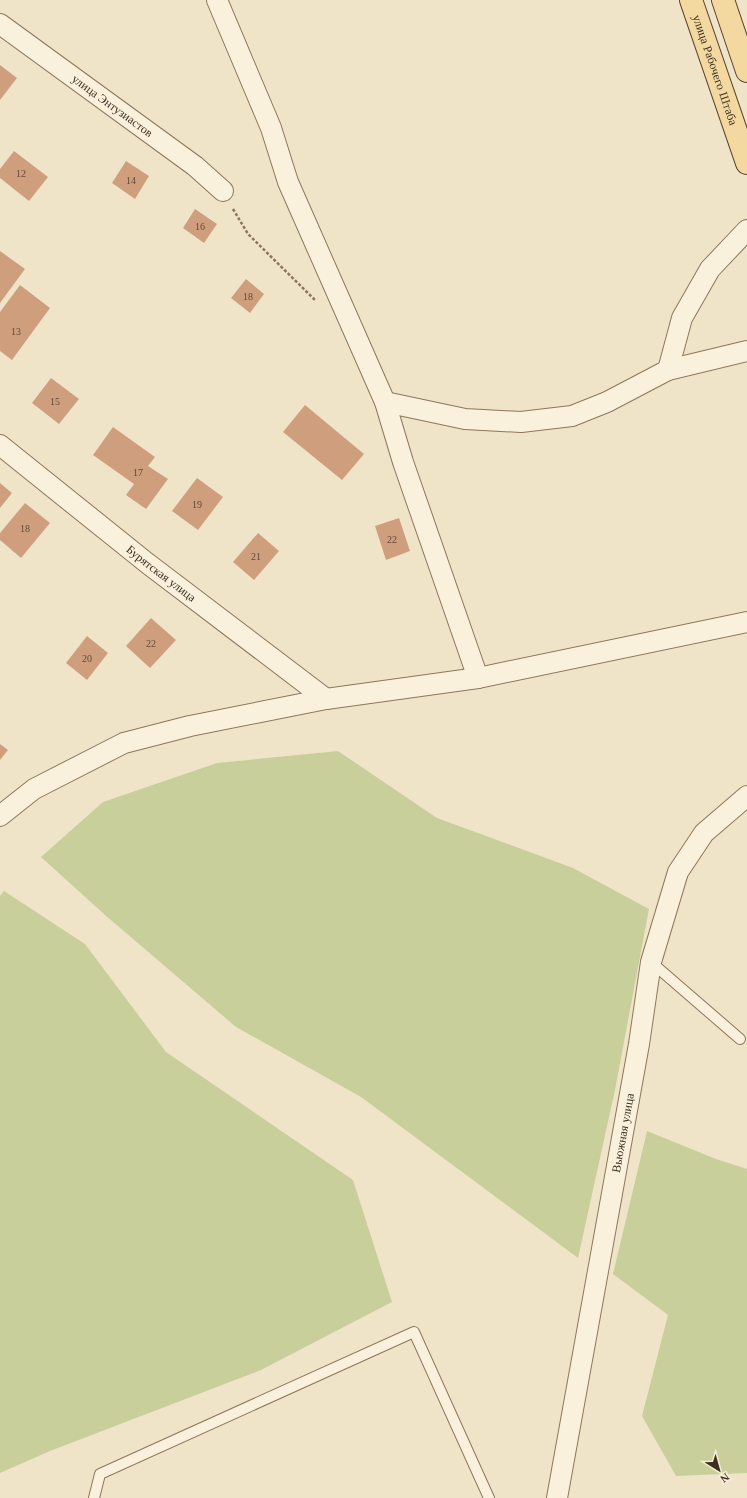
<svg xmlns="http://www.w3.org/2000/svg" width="747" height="1498" font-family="Georgia,serif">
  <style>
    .green { fill: #c9cf9b }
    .building { fill: #cf9f7d }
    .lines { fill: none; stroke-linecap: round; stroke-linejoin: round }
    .service-casing { stroke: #8d765c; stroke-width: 12 }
    .minor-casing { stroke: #8d765c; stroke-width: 22 }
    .primary-casing { stroke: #5b4430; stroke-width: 24 }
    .path { stroke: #8d765c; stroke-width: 2.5; stroke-dasharray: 3 2; stroke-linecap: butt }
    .service { stroke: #faf1dc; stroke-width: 10 }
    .minor { stroke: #faf1dc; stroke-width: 20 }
    .primary { stroke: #f3d9a0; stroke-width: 22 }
    .labels { text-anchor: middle; stroke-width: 3; stroke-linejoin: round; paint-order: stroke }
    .number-label { font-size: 10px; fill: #624a37 }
    .street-label { font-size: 12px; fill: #3d2e20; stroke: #f7eed8 }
  </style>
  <rect width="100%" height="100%" fill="#f0e4c8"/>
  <!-- green -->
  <path class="green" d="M338,751L437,818L573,868L649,909L615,1090L578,1258L361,1097L236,1027L105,915L41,857L103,802L217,763Z
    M4,891L85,944L166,1052L353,1180L392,1302L261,1370L50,1451L0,1473V896Z
    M647,1131L716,1159L747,1169V1473L676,1476L642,1416L668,1315L613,1274Z"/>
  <!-- building -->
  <path class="building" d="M0,65L17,78L0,100Z
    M14,151L48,177L29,201L0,178V169Z
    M126,161L149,176L135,199L112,183Z
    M195,209L217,224L204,243L183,228Z
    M0,251L25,269L0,303Z
    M246,279L264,294L250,313L231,298Z
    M20,285L50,308L12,360L0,351V312Z
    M51,378L79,399L59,424L32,403Z
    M305,405L364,454L342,480L283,432Z
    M113,427L155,457L148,466L168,479L146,509L126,495L134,484L93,455Z
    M197,478L223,497L198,530L172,511Z
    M0,483L12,493L0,508Z
    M25,503L50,523L21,558L0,540V533Z
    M399,518L410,551L386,560L375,526Z
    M258,533L279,551L254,580L233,562Z
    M151,618L176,640L150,668L126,646Z
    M87,636L108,653L87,680L66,663Z
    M0,744L8,750L0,760Z"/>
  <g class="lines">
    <defs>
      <path id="service" d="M651,962L740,1039
        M94,1498L100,1474L414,1332L489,1498"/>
      <g id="minor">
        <path d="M217,0L271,128L288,182L385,402L403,462L478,678"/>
        <path id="s1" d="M0,24L195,166L223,191"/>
        <path d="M668,370L682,318L710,269L747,230"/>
        <path d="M385,402L465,419L521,422L572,416L607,402L668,370L747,351"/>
        <path id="s2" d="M0,445L147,563L326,699"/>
        <path d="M0,816L34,789L124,743L190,726L326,699L478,678L747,622"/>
        <path id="s3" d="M557,1498L639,1044L651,962L678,872L704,833L747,796"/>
      </g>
      <g id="primary">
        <path id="s4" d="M691,0L747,163"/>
        <path d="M723,0L747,71"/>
      </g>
    </defs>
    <!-- service casing -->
    <use href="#service" class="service-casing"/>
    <!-- minor casing -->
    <use href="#minor" class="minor-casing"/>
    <!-- primary casing -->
    <use href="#primary" class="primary-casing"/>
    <!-- path -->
    <path class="path" d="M233,209L248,234L315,300"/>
    <!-- service -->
    <use href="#service" class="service"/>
    <!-- minor -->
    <use href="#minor" class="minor"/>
    <!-- primary -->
    <use href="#primary" class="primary"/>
  </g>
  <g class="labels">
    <!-- number labels -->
    <g class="number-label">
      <text x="21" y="177">12</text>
      <text x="131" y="184">14</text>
      <text x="200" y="230">16</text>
      <text x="248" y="300">18</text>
      <text x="16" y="335">13</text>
      <text x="55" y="405">15</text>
      <text x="138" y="476">17</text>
      <text x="197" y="508">19</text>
      <text x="25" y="532">18</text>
      <text x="392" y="543">22</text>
      <text x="256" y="560">21</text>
      <text x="151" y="647">22</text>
      <text x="87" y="662">20</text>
    </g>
    <!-- street labels -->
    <g class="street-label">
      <text dy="4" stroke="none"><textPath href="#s4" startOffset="74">улица Рабочего Штаба</textPath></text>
      <text dy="4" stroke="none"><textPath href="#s1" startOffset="139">улица Энтузиастов</textPath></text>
      <text dy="4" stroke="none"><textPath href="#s2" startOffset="206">Бурятская улица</textPath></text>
      <text dy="4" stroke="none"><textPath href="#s3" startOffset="371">Вьюжная улица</textPath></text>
    </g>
  </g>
  <!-- north arrow -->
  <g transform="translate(719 1470) rotate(143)" stroke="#f7eed8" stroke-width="3" paint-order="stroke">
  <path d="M0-3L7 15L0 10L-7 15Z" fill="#3d2e20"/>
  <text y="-6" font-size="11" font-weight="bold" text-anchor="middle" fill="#3d2e20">N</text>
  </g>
</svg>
